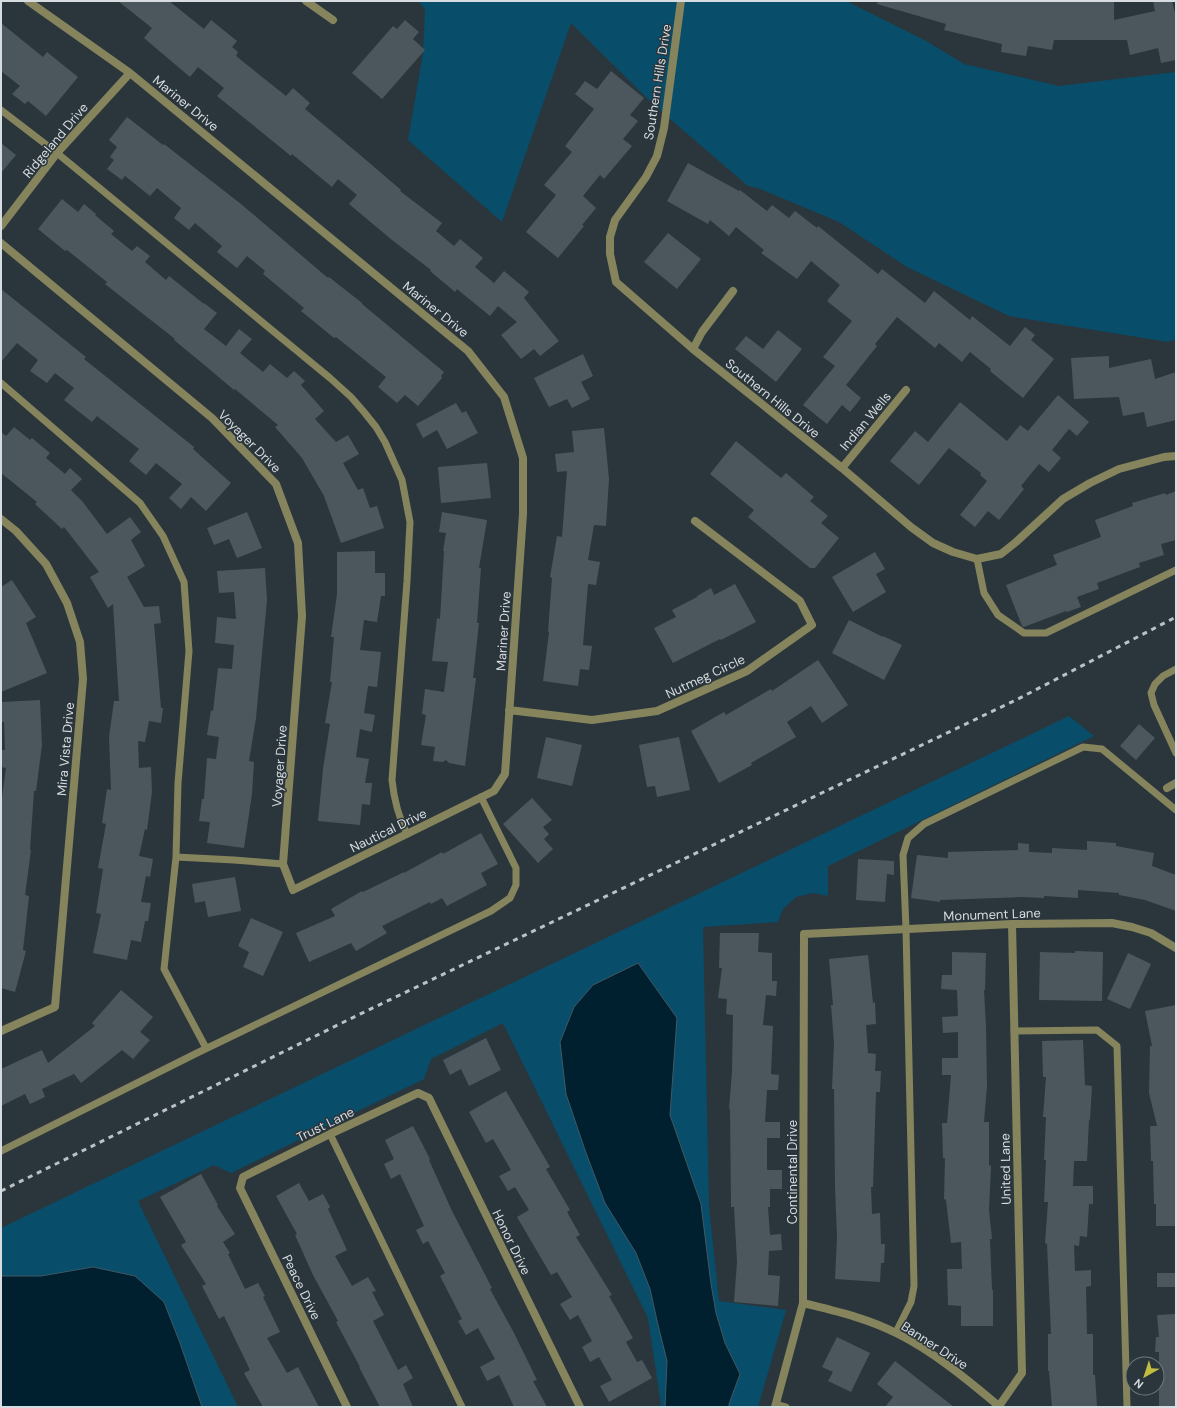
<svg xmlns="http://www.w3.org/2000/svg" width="1177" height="1408" font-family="'DM Sans',sans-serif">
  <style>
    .green { fill: #084d6a }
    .water { fill: #001f2f; stroke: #405864 }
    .building { fill: #4b575d }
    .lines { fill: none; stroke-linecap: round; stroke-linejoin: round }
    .lane { stroke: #85845c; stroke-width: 7 }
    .street { stroke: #85845c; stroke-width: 8 }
    .rail { stroke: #bbc2c6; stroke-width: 3; stroke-dasharray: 5 5; stroke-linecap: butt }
    .labels { text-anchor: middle; stroke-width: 3; stroke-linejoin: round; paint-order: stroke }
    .street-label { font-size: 13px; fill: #d6dce0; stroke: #2b363c }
  </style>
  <rect width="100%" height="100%" fill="#2b363c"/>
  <!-- green -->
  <path class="green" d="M418,1H846L928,42L964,64L1059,86L1176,72V339L1168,342L1009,316L907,267L839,222L758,188L748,186L655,106L571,23L502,222L408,140L423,53L425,9Z
    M1069,716L1094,736L828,866V896L813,893L796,897L783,909L778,922L703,927L709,1206L719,1301L786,1310L758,1407H656L661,1405L648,1318L503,1023L431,1059L424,1079L231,1173L214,1165L138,1201L238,1407H1V1228Z"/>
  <!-- water -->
  <path class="water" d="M638,963L677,1018L670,1115L701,1204L711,1284L716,1313L725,1343L740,1374L729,1404V1407H665L667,1361L658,1325L650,1289L636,1253L605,1203L586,1153L566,1094L560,1042L574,1007L593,985Z
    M93,1267L135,1276L164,1302L180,1343L202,1407H1V1276H41Z"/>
  <!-- building -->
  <path class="building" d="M118,1H169L204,29L211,20L237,41L232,47L238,52L236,56L286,96L293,88L310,103L305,109L359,154L401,190L400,191L442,223L436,231L454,246L460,239L483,258L475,267L494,283L504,271L529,292L524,298L559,341L540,356L534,349L521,359L501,335L517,322L498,306L490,316L457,289L455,292L430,271L431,270L392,240L349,204L357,195L338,179L332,187L292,154L291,156L217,96L224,88L198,67L190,77L144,38L152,28Z
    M878,1H1114V20L1155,11L1153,1H1172L1176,17V60L1161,63L1158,48L1130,55L1127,40H1054L1052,50L1028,46L1026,56L1001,52L1002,44L944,30L946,24L877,4Z
    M405,20L419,32L413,39L425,50L382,99L352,73L393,26L397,29Z
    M1,23L43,57L47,52L78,77L46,116L28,101L25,104L12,94L20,86L1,71Z
    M611,71L644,98L630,115L638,121L623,139L632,146L604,179L600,175L583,196L596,208L582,225L584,226L558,258L526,232L556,195L544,185L572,152L565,146L594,109L575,94L585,81L597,89Z
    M127,117L163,145L164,144L241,204L328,278L329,277L362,303V304L444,372L441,376L442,378L418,406L405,395L397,403L378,387L386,377L336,337L334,338L301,311L304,308L263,274L265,271L247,256L237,268L217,252L222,246L195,223L189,230L174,218L181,208L157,188L150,196L125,176L122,180L107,169L114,160L110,157L117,147L109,140Z
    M1,143L16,155L1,173Z
    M688,163L739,191L740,190L767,211L772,205L789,218L795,211L817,228L818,226L878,274L882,269L925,303L934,291L970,320L972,316L1010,346L1025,327L1035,335L1031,340L1054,359L1023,398L990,371L991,369L970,352L962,362L939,343L935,348L897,317L875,344L877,346L846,385L861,398L850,412L842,405L827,424L803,405L835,366L823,357L852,321L827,301L840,285L811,261L797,279L761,253L764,250L736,227L729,236L710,220L708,224L667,201Z
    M62,199L78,212L84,204L96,214L95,215L114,231L111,234L132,251L137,246L150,256L145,262L166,280L169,276L204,304V303L217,313L204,329L226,346L239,329L252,339L240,353L263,372L270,364L287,378L294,371L305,381L301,385L324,411L315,419L336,442L348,435L359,454L343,463L358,490L363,488L370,508L377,506L384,528L341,543L324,496L302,458L275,427L278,425L235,389L234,390L208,368L174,340L175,339L105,284L107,282L67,250L65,251L38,229Z
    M668,233L701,259L677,289L644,262Z
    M1,289L86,357L84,359L194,447L193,449L231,483L206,511L191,497L181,509L169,498L182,484L156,463L146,475L129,461L139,449L97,416L92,422L64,400L74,388L55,373L47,383L30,371L38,360L17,343L1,362Z
    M778,330L802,349L776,382L735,349L746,336L763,349Z
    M583,354L593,376L581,382L590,399L572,408L567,399L549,407L534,378Z
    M1109,356V368L1151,359L1155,379L1176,372V420L1147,427L1144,412L1123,416L1119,397L1074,399L1071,358Z
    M1058,395L1089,422L1077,436L1069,429L1052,450L1061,458L1049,472L1039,464L1021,486L1024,489L999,520L988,511L975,527L960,515L987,481L980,475L981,473L949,448L919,485L890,461L915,431L928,442L960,402L1007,441L1020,425L1028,431Z
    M456,403L462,413L466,411L478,433L447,449L437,430L423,438L416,424Z
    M14,427L30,440L32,438L50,453L46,458L65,474L70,468L82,479L71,490L82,501L107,534L130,517L141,532L131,540L145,566L127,577L144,607L159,606L161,623L154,624L161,708H163L161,723L149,721L145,742L138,741L139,768L151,767L152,792L147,830L145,829L139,856L153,859L150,877L146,876L141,902L151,903L148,921H145L141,942L131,940L127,960L93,953L101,914L96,913L103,869L98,868L106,824L102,823L107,789L111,790L109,737L114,701H119L113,604L108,608L90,577L99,572L64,527L62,529L35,504L37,502L1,473V432L6,436Z
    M604,428L609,479L606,526L594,525L588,560L600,562L596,585L588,584L583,645L592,646L589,670L580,669L578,686L543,681L549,632H548L552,578L550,577L557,536L562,537L567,471L557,472L555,454L574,452L572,431Z
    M736,441L781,478L786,473L814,497L810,501L828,516L821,523L839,538L815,568H810L748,517L754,510L710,474Z
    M487,463L491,498L441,503L438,467Z
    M1176,491V540L1161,544L1164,555L1139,563L1140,567L1097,583L1099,589L1077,597L1081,607L1067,612L1066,611L1024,627L1022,626L1006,585L1057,565L1053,555L1101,537L1095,520L1133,506L1132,503L1165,493L1166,495Z
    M247,512L262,548L237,558L229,539L214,545L207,528Z
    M442,512L487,520L479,568H481L477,623H479L473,678H476L465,766L449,763L446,760L443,762L433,761L435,747L421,745L426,715L422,714L425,689L444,692L448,662L432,661L437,618L440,619L444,551H443L446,533L439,532Z
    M375,551V573H385V596H381L377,622L364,620L360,650L381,652L377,687L368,686L364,713L375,715L372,732L360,729L356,757L369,759L365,783H372L370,805L362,804L360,825L318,821L323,769L330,724L325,723L332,682H330L334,637H331L337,594V552Z
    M875,552L885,569L876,574L886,592L853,612L832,577Z
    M265,568L267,600L256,718L249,761L254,762L252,794L244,848L207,843L210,822L199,821L202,799H204L207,758L216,759L219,737L207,735L211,710L213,711L218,668L232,669L234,645L215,643L217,617L236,619L234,592L219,593L217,571Z
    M12,580L36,617L26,623L47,673L1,692V587Z
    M735,584L756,622L721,640L720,639L673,663L654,628L676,617L672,610L697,597V596L711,588L714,595Z
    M849,620L883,637V636L902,645L884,680L832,653Z
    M818,660L848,705L822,723L811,706L787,722L796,737L751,763L752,765L719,783L691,731L724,712L726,715L771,689L772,691Z
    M40,700L42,745L36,791H34L30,850H31L25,895L29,896L23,950L26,951L15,992L1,988V796L2,797L6,768L1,767V750H5L4,722H1V702Z
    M1139,724L1155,738L1136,760L1120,746Z
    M546,737L582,745L572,786L537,778Z
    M679,737L690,790L657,797L655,786L647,787L639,745Z
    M532,798L552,820L543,827L549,834L544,839L553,849L538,863L503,824Z
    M481,833L498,864L481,873L487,885L447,906L442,898L431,904L430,902L382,926L387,933L356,951L351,943L309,962L296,933L335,916L331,909L362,891L363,892L404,872V873L442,852L443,854Z
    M1087,841L1116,843V846L1154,853L1152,866L1176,875V911L1145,900L1119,895V893L1078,890V898L1044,896V898L1022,897L940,900V902L911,898L917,855L948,858V852L1018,850V843L1029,844V852L1052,853V848L1087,850Z
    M858,859L894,861V875L887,874L885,902L856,900Z
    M235,877L241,911L208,917L205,901L195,903L192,884Z
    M251,918L283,932L263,976L243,967L249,952L238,946Z
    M720,933H759L758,952L772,953V981H777L776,996L766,995L763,1025L773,1026L771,1074L779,1075L778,1090H767L765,1122H780V1138H767V1170H782V1189H770V1207H768L770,1235L781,1234L782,1250L769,1251L768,1275L780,1276L778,1306L734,1302L737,1262L734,1207H731L730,1109H729L732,1072L733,1015L726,1014L727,999L718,998L722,968H719Z
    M1075,951L1103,952L1102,1001L1039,1000L1040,952L1075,953Z
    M952,952L986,953L985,990H984L986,1027L987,1086L984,1122H989V1165L991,1166L989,1210L992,1239H990L992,1290H993V1326H961V1306L948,1305L947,1269H962L961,1242L951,1243L946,1200L944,1199L945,1158H943L942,1123H947L951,1075H942V1058H958V1032L943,1033L942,1017L958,1016L957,990L941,989L942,975H952Z
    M1128,953L1151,964L1130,1009L1107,999Z
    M868,955L873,1003L875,1002L876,1024L866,1025L868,1053L876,1054L875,1071H881L880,1092H876L873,1187H871L872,1214L880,1213L881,1244H885L884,1263H881L880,1282L835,1279L837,1237L835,1187L834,1089H832L834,1043L831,1005H833L829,959Z
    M121,990L153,1017L140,1032L150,1040L133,1059L122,1050L81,1083L74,1074L42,1089L45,1097L30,1104L25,1094L1,1106V1069L42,1050L48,1063L95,1026L92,1023Z
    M1176,1005V1226H1156V1204H1154L1153,1161H1151L1150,1126H1157L1149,1093L1150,1046H1152L1145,1011Z
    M486,1038L501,1070L469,1086L461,1069L450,1075L443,1060Z
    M1083,1040L1085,1085L1092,1086L1090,1120H1089L1087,1161H1074L1073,1186H1093V1204H1089L1087,1237L1080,1236L1079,1246L1074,1245L1075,1271L1091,1270V1286L1086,1287L1087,1334H1093V1375H1095L1097,1407H1052L1049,1371H1048V1334H1051L1047,1244L1045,1243L1048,1202H1044L1046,1160H1044L1046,1117H1043L1046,1077H1043L1042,1041Z
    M506,1091L550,1167L546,1169L570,1210L567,1212L580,1235L576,1237L612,1295L609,1296L633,1338L626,1342L637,1362L642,1360L652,1378L609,1402L600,1386L612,1380L599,1357L590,1362L582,1347L592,1341L578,1315L570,1320L560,1304L572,1297L557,1272L551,1275L517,1217L529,1210L515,1187L508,1191L499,1176L511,1170L493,1139L486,1143L469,1112Z
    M413,1126L430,1159L429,1160L452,1211L492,1288L490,1289L514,1333L537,1380L533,1381L547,1407H514L499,1375L487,1381L480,1367L495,1359L478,1328L466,1335L458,1321L462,1319L440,1276L445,1273L428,1241L423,1244L416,1230L424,1226L400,1174L391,1179L384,1164L394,1159L385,1140Z
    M201,1174L218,1205L217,1206L235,1234L223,1242L230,1253L228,1254L245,1289L258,1283L265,1296L263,1297L280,1332L267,1338L287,1373L298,1367L319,1407H263L244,1373L250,1370L224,1316L219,1319L202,1286L206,1284L181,1245L186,1242L160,1197Z
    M299,1183L309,1201L323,1194L330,1207L328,1209L347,1250L335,1256L352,1286L368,1277L376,1291L372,1292L384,1315L373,1321L398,1370L406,1365L413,1378L403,1384L413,1407H380L359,1367H360L336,1322L338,1321L313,1275L295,1235L297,1234L276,1196Z
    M1157,1273H1176V1287H1157Z
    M1176,1314V1407H1159V1352H1155L1156,1337H1159L1157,1315Z
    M837,1337L870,1353L851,1392L828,1381L833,1372L822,1367Z
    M895,1361L954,1407H885L893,1397L877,1384Z"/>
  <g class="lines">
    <!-- lane -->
    <path class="lane" d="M1,110L57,153L330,378L351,397L364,412L376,427L385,442L402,480L410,522L407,581L392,780C394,800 398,816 407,834
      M1,383L140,503L163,536L184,582L189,651L178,783L176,857L234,860L283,864
      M977,559L984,593L998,615L1024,633H1046L1176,570
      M1176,669L1163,676L1155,684L1151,693L1154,705L1176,753
      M176,857L164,969L206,1048
      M1014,1031L1097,1030L1117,1046L1127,1407
      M330,1134L462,1407
      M1,1151L197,1053L491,911L510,898L516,885V868L481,797
      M896,1332L911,1302L914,1286L906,929L903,855L908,838L924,824L1083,747L1102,749L1176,810
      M776,1404L786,1407"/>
    <!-- street -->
    <path class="street" d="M306,1L333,20
      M681,1L664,128L657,156L646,177L615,220L610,237V254L616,282L693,349L842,468L911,527L933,543L953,552L977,559L1001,554L1016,542L1063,499L1090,483L1119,469L1164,457L1176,456
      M1,226L57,153L130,73
      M1,243L212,418L276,484L298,543L302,616L283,864L293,890L494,791L505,774L523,514V458L504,397L468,351L130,73L28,1
      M693,349L702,332L733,291
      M842,468L906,390
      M1,519L16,531L46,564L67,603L80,642L83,679L55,1007L1,1031
      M509,710L592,720L657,711L747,671L812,625L800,601L695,521
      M1167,788L1176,783
      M803,1303C835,1311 867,1318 896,1333C933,1351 969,1381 1000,1407
      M999,1406L1022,1373L1012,924
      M347,1407L240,1188L243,1177L330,1134L418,1093L429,1098L580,1407
      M775,1407L803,1303L804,934L1012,924L1112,923L1132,927L1151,933L1176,948"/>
    <!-- rail -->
    <path class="rail" d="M1,1191L356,1016L1018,699L1176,617"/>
  </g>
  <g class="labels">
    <!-- street labels -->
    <g class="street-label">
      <text transform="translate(657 82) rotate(-81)" y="5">Southern Hills Drive</text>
      <text transform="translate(186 103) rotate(39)" y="5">Mariner Drive</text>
      <text transform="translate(55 140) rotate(-50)" y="5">Ridgeland Drive</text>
      <text transform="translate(436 309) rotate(39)" y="5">Mariner Drive</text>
      <text transform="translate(773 398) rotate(39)" y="5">Southern Hills Drive</text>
      <text transform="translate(865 421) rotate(-50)" y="5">Indian Wells</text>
      <text transform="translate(250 441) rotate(45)" y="5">Voyager Drive</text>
      <text transform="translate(503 631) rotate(-86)" y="5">Mariner Drive</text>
      <text transform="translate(705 676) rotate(-25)" y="5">Nutmeg Circle</text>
      <text transform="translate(65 749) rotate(-85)" y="5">Mira Vista Drive</text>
      <text transform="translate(279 766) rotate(-86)" y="5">Voyager Drive</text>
      <text transform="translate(388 830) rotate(-26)" y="5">Nautical Drive</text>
      <text transform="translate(992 914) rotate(-2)" y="5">Monument Lane</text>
      <text transform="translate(325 1124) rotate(-26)" y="5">Trust Lane</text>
      <text transform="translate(1005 1169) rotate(-91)" y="5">United Lane</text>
      <text transform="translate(792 1172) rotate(-90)" y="5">Continental Drive</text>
      <text transform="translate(512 1242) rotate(64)" y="5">Honor Drive</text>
      <text transform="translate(302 1287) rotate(64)" y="5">Peace Drive</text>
      <text transform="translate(935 1345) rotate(33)" y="5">Banner Drive</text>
    </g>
  </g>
  <!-- border -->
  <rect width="1177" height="1408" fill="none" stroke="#d6dce0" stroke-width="4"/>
  <!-- north arrow -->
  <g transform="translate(1145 1376) rotate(219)"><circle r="19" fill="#2b363c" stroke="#6f787e"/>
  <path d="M0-3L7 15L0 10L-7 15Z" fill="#c3bd3f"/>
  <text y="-6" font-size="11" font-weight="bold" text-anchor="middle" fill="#d6dce0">N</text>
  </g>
</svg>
